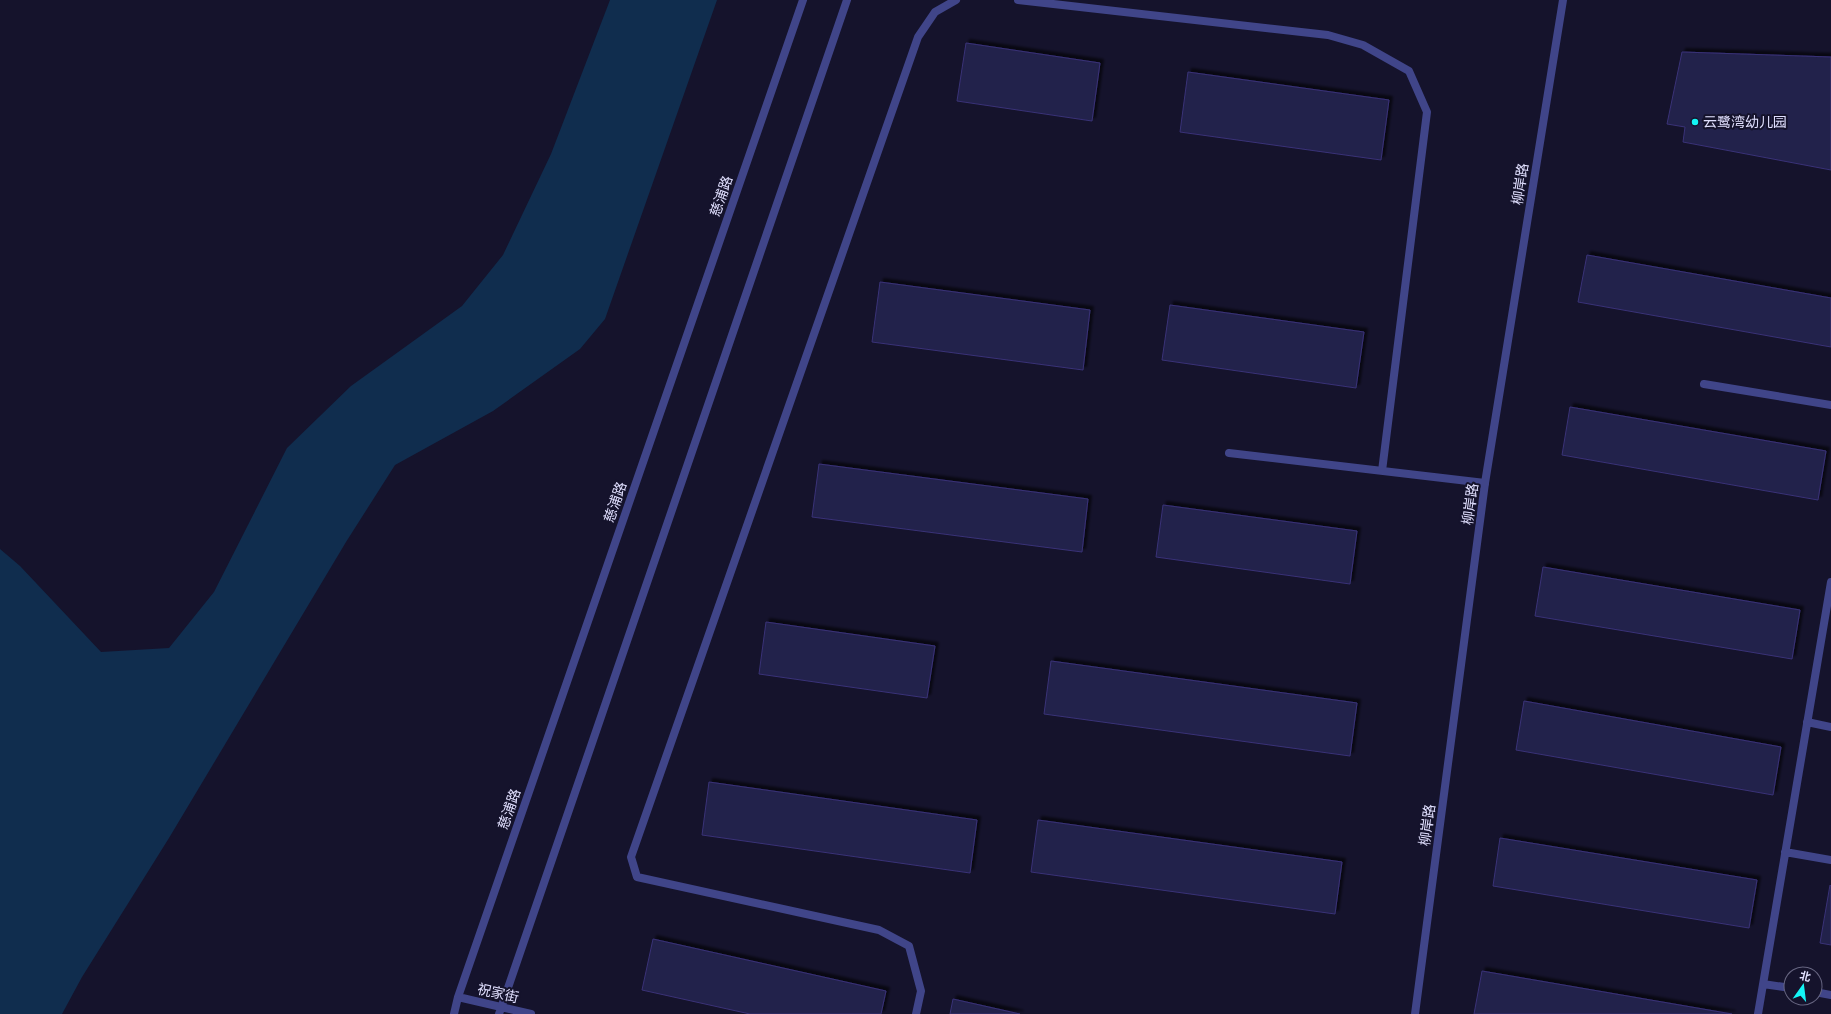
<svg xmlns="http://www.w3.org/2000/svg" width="1831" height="1014" font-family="'Source Sans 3','Noto Sans SC',sans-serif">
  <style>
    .water { fill: #102d4e }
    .building { fill: #24204c; stroke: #393377; filter: url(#shadow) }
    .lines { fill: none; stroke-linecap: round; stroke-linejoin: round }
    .service { stroke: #404589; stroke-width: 8 }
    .minor { stroke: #404589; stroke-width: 8 }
    .tertiary { stroke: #404589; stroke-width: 8 }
    .poi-dot { fill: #13f5f6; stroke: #15132c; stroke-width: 1.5 }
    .labels { text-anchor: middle; stroke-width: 4; stroke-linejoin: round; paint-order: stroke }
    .poi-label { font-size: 14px; fill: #e0dffe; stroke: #15132c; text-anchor: start }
    .street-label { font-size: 14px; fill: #e0dffe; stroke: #15132c }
  </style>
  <defs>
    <filter id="shadow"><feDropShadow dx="3.5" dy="-3.5" stdDeviation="1" flood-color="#0009"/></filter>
  </defs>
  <rect width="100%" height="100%" fill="#15132c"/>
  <!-- water -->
  <path class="water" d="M610,0H717L605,319L580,349L493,411L395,465L346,542L169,838L82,977L62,1014H0V549L20,566L101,652L169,648L214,592L287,448L351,386L462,306L503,255L551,154Z"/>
  <!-- building -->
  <path class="building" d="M966,43L1100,63L1092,121L957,101Z
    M1682,52L1831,57V170L1683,142L1685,127L1667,124Z
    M1188,72L1389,100L1381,160L1180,132Z
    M1587,255L1831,298V347L1578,302Z
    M880,282L1090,310L1083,370L872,342Z
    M1170,305L1364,332L1356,388L1162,360Z
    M1570,407L1826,451L1818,500L1562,455Z
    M819,464L1088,499L1082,552L812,517Z
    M1163,505L1357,531L1350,584L1156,557Z
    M1543,567L1800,610L1792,659L1535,616Z
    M766,622L935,646L927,698L759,674Z
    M1051,661L1357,703L1350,756L1044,714Z
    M1524,701L1781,747L1773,795L1516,750Z
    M709,782L977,820L970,873L702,835Z
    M1038,820L1342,862L1335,914L1031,872Z
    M1500,838L1757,880L1749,928L1493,886Z
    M1830,885L1831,886V945L1820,943Z
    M653,939L886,991L881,1014H750L642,990Z
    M1482,971L1732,1014H1474Z
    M953,999L1020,1014H950Z"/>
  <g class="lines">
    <!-- service -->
    <path class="service" d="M1018,0L1328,35L1363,45L1409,71L1427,112L1382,471
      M1704,384L1831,405
      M1229,453L1485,483
      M1807,722L1831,727
      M1785,852L1831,860
      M1763,984L1791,988
      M1815,992L1831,995
      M916,1014L921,991L909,946L879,930L637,877L631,857L918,37L935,12L956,0
      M1758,1014L1831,582"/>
    <!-- minor -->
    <path class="minor" d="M1415,1014L1485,483L1563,0"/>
    <!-- tertiary -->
    <path class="tertiary" d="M458,997L531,1014
      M454,1014L458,997L803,0
      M499,1014L847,0"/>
  </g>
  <!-- markers -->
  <circle class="poi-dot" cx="1695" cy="122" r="4"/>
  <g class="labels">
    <!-- poi labels -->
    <g class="poi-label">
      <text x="1703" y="127">云鹭湾幼儿园</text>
    </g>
    <!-- street labels -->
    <g class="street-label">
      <text transform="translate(1520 184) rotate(-81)" y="5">柳岸路</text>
      <text transform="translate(721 196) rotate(-71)" y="5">慈浦路</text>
      <text transform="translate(615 502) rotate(-71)" y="5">慈浦路</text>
      <text transform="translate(1470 504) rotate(-82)" y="5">柳岸路</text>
      <text transform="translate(509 809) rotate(-71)" y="5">慈浦路</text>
      <text transform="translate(1427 825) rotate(-82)" y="5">柳岸路</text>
      <text transform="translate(498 993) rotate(13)" y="5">祝家街</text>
    </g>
  </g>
  <!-- north arrow -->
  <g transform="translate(1803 986) rotate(14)"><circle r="19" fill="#15132c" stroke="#666580"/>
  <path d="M0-3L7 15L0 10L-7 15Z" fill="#13f5f6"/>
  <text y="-6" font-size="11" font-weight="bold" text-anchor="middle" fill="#e0dffe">北</text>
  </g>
</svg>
